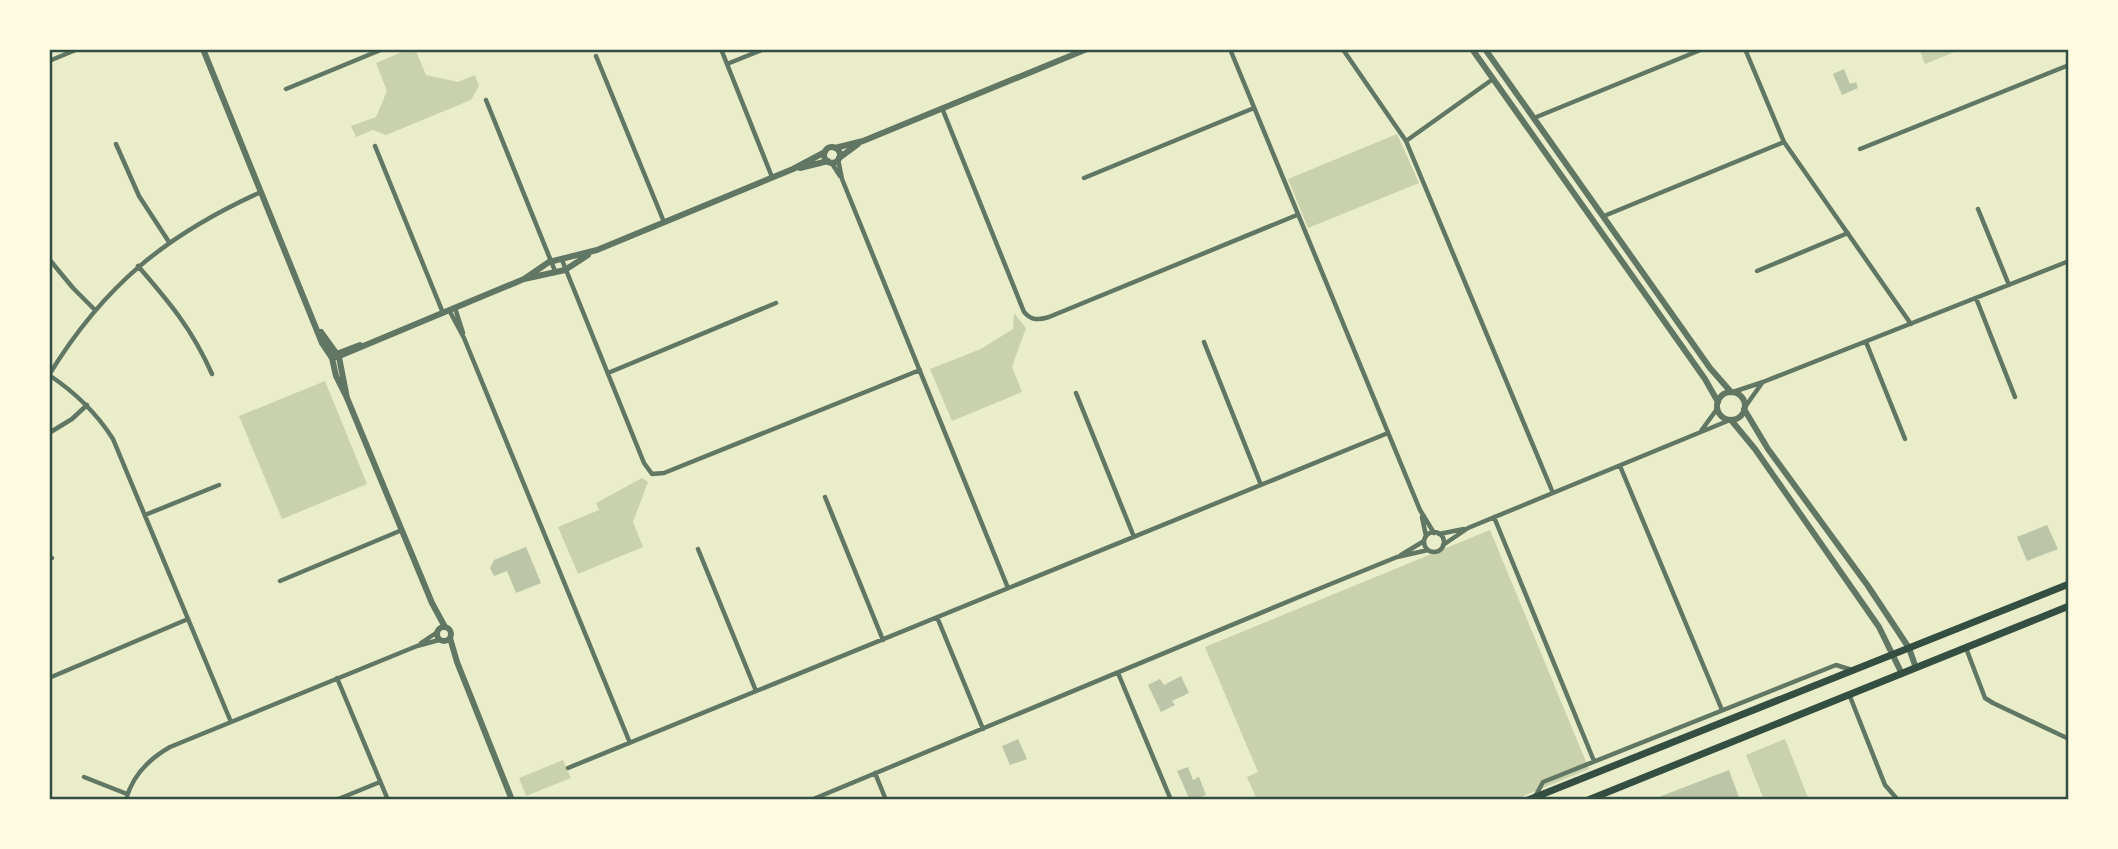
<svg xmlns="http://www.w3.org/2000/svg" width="2118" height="849" font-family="Lato,sans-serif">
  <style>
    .green { fill: #cad2ad }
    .building { fill: #bcc5a7 }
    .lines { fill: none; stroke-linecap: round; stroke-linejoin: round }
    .minor { stroke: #617663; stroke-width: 4.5 }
    .tertiary { stroke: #617663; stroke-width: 6 }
    .primary { stroke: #344e41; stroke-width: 7 }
    .neatline { fill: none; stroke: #344e41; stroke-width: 2.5 }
  </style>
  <rect width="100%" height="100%" fill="#e9edc9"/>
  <!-- green -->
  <path class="green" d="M409,49H415L426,75L458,82L475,75L479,86L471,100L386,135L373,130L356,137L351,126L376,117L387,91L376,63Z
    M1919,49H1962L1925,64Z
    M1397,134L1419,183L1308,228L1288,179Z
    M1014,313L1026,328L1012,367L1022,392L952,421L930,369L981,349L1013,329Z
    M325,381L367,484L282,519L239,416Z
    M642,478L648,482L633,522L643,547L578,574L558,527L599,510L596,503Z
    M1490,530L1589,769L1514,800H1257L1247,777L1258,772L1205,647Z
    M1785,739L1809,800H1764L1746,755Z
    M563,760L571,778L526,796L519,778Z"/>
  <!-- building -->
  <path class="building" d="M1844,69L1850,84L1856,82L1858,88L1842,95L1833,74Z
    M2047,525L2058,549L2027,561L2017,537Z
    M526,547L541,583L516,593L507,571L494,576L490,568L494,560Z
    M1181,676L1189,693L1172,701L1175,705L1161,712L1148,685L1160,679L1164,685Z
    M1018,739L1027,759L1010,765L1002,746Z
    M1188,767L1193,780L1199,777L1206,795L1192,800H1190L1177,771Z
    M1729,770L1740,800H1651Z"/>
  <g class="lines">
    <!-- minor -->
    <path class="minor" d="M721,49L772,177
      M1230,49L1420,510L1434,533
      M1745,49L1784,142L1911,324
      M1344,51L1406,141L1553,493
      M596,56L664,222
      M49,61L78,49
      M727,64L764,49
      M286,89L383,49
      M486,100L555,271
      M942,108L1024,312C1032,321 1038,320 1049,317L1297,215
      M1534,118L1703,49
      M1406,141L1493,79
      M116,144L139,196L169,242
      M375,146L443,313
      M1860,149L2069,65
      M838,159L842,179L1008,588
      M831,162L840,176
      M1084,178L1254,108
      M1978,209L2009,285
      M1604,216L1784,142
      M49,259L73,288L95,310
      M562,260L644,463L652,474L664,473L920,370
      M138,266C170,303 192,329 212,374
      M1757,271L1848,233
      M1976,298L2015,397
      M455,308L463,333
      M449,310L464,338L630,743
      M1204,342L1261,485
      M1866,342L1905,439
      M608,373L776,303
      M49,375C76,393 96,412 113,439L231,722
      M49,375C104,285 166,235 261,192
      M1733,392L1763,382L2069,261
      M1076,393L1134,537
      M1745,407L1762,383
      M1701,431L1717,409
      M49,433L72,419L87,405
      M1620,466L1722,710
      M825,497L883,640
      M145,515L219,485
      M1422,517L1426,536
      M1494,517L1594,761
      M1424 542a10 10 0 1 1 20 0a10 10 0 1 1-20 0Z
      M1439,534L1464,529
      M1443,545L1468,528L1730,420
      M698,549L756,691
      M1401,555L1424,541
      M49,558H52
      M280,581L402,530
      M937,617L983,729
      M421,643L436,633
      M1966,648L1985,698L1993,703L2069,739
      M1118,673L1171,800
      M49,678L188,619
      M337,678L388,800
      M1849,694L1885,785L1898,800
      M568,768L1388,433
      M875,773L886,800
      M84,777L127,794
      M1536,795L1543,782L1836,665L1852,670
      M126,800C132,776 149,759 170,747L417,646L439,640
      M336,800L380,782
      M811,800L1311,592L1397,557L1428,550"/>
    <!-- tertiary -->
    <path class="tertiary" d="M203,49L322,343L332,358L336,376L347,398
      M1472,49L1705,379L1718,402
      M1485,49L1710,368L1731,392
      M824 155a8 8 0 1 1 16 0a8 8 0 1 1-16 0Z
      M835,148L863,141L1087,49
      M839,158L858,144
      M800,168L828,161
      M524,279L549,262L597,250L793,169L825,152
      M321,332L339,357L347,398L432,603L445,627
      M334,355L360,345
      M337,357L524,279L565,270L588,255
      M1717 406a14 14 0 1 1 28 0a14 14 0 1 1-28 0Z
      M1744,409L1768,449L1868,586L1909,648L1916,668
      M1731,420L1755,449L1879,627L1902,674
      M437 634a7 7 0 1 1 14 0a7 7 0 1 1-14 0Z
      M450,638L457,662L512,800"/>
    <!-- primary -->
    <path class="primary" d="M1528,800L2069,584
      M1588,800L2069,606"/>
  </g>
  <!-- border -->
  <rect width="2118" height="849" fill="none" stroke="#fefae0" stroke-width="102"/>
  <rect x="51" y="51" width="2016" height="747" class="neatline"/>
</svg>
